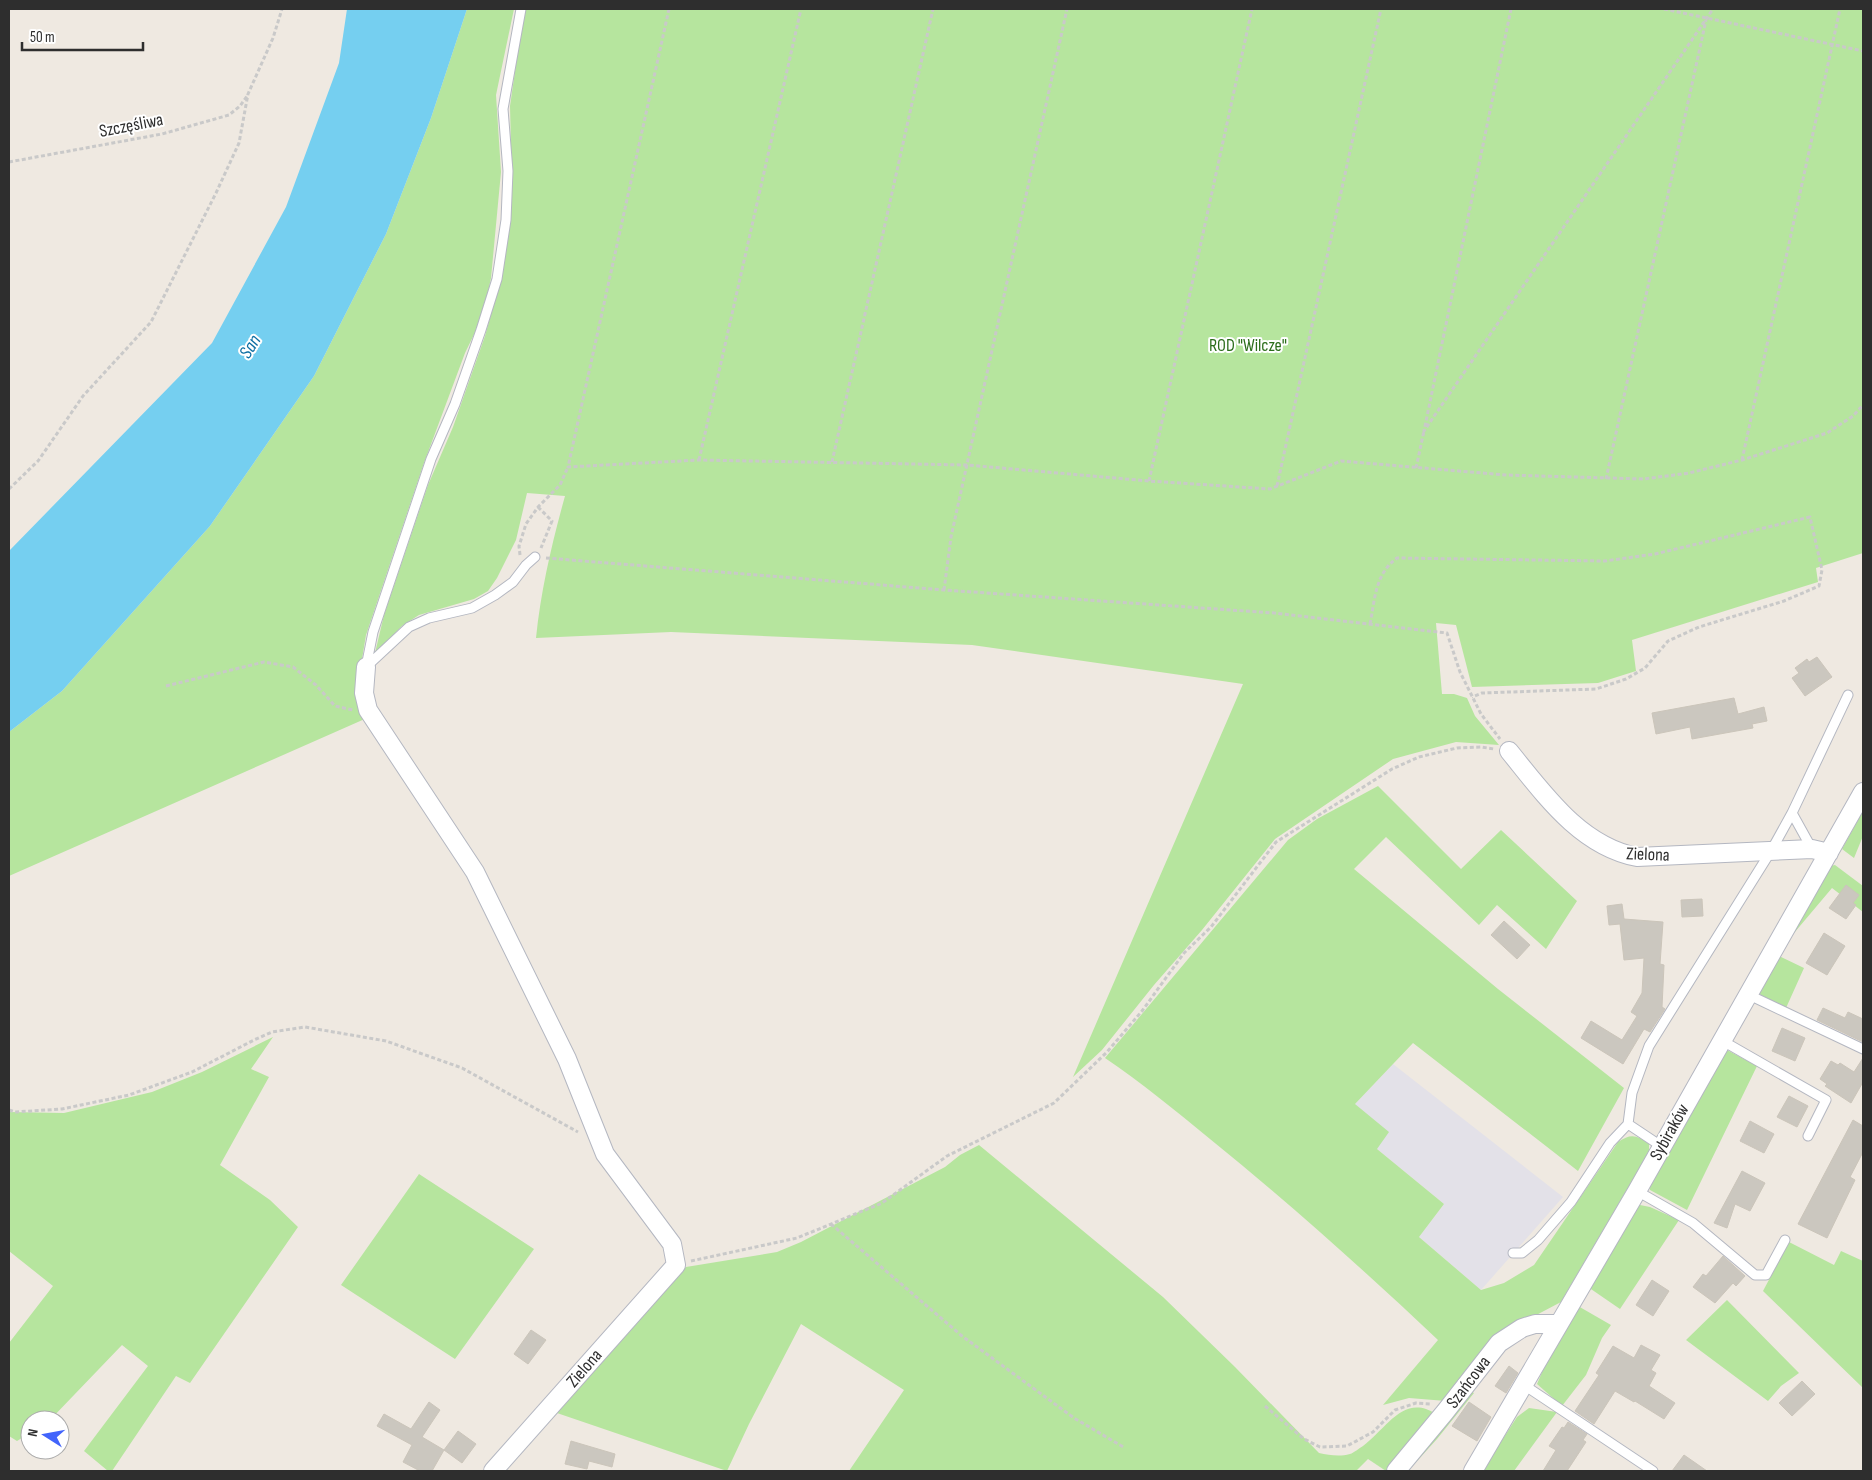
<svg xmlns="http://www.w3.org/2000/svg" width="1872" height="1480" font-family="'Sofia Sans Condensed',sans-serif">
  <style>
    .industrial { fill: #e3e1e8 }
    .green { fill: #b6e59e }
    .water { fill: #75cff0 }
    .building { fill: #cbc7bf; stroke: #cbc5ba }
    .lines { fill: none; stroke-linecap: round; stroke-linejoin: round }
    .service-casing { stroke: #b4b7c1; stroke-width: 11 }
    .minor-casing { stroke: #b4b7c1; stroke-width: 20 }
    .path { stroke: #c9c9c9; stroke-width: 3; stroke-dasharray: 4 2.5; stroke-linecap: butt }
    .service { stroke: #fff; stroke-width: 9 }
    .minor { stroke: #fff; stroke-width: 18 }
    .labels { text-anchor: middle; stroke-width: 4; stroke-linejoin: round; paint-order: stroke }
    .street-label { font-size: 18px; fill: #2e2e2e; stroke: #fff }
    .park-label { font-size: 18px; fill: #2c6e1b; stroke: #fff }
    .water-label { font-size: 19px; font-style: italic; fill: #0d6fa3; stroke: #fff }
  </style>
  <rect width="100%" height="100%" fill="#efe9e1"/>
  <!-- industrial -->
  <path class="industrial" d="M1393,1064L1563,1197L1481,1290L1419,1237L1444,1204L1377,1149L1355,1104Z"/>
  <!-- green -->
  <path class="green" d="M467,9H514L496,95L501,172L491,278L483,316L465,353L424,463L366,635L360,671L367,718L9,876V732L62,691L210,526L314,376L386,234L431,118Z
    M524,9H1863V553L1816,568L1818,582L1632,640L1636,671L1598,683L1472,687L1456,625L1436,623L1442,694H1454L1467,698L1475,716L1499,745L1456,742L1393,759L1275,839L1202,930L1154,985L1102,1050L1073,1077L1243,684L972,645L671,632L536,638C541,589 552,543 565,496L527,493L516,540L497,578L488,591L474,599L419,615L402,626L375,653L384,615L428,485L453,427L485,336L502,275L512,187L510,106Z
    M1378,786L1461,869L1501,830L1577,901L1546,949L1497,905L1479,925L1386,837L1354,869L1498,989L1624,1088L1578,1171L1413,1043L1355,1104L1389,1132L1377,1149L1444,1204L1419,1237L1481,1290L1504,1283L1534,1265L1618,1142C1631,1133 1637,1135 1649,1144V1152L1561,1302L1521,1323L1446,1401L1409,1398L1383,1405L1438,1340C1365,1271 1289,1203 1210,1139C1176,1111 1142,1083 1105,1058L1288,840L1317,819Z
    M1863,811V836L1854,858L1842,849Z
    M1835,865L1863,886V912L1832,888L1789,939L1830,866Z
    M1779,956L1804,968L1786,1008L1759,994Z
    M273,1037L251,1069L269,1077L220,1165L270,1200L298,1227L190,1383L176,1376L112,1471H108L84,1451L148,1366L122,1345L50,1420H30V1433L17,1441L9,1436V1343L53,1286L9,1251V1112L64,1113L152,1092L202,1072Z
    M1727,1050L1757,1066L1687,1210L1650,1190L1649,1182Z
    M979,1145L1163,1297L1235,1367L1319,1453C1329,1455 1339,1457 1350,1454C1354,1453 1359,1448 1363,1446C1387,1428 1404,1393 1436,1414L1390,1471H1386L1368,1459L1356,1471H849L904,1390L801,1324L749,1424L727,1471L554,1412L668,1277L686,1267L777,1252L801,1242L945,1167L960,1155Z
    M419,1174L534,1249L455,1359L341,1285Z
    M1640,1205L1650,1207L1679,1220L1620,1309L1588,1287L1634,1206Z
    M1789,1242L1834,1265L1841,1251L1863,1261V1388L1763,1291Z
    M1727,1300L1799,1373L1781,1386L1768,1401L1686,1340Z
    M1578,1306L1611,1325L1602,1338L1586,1375L1562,1406L1537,1384L1551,1351Z
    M1468,1390L1474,1393L1437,1439L1408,1471H1401Z
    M1529,1408L1557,1412L1514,1471H1482L1517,1417Z"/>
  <!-- water -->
  <path class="water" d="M347,9H467L431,118L386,234L314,376L210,526L62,691L9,732V551L212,343L286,207L339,63Z"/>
  <!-- building -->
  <path class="building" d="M1817,657L1832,677L1805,696L1792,678L1799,673L1795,668L1807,659L1809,662Z
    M1734,698L1738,714L1764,707L1767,721L1752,724L1753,728L1692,739L1690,727L1656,734L1652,713Z
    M1846,885L1859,895L1853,903L1856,905L1846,919L1829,908Z
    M1702,899L1703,916L1682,917L1681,900Z
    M1622,904L1624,919L1663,922L1660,964L1664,965L1662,1007L1665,1009L1650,1032L1644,1029L1623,1064L1581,1038L1591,1021L1622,1040L1637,1016L1631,1012L1642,993L1644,958L1624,960L1620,924L1609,925L1607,906Z
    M1504,921L1530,945L1517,959L1491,935Z
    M1824,933L1845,946L1827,975L1806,963Z
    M1823,1008L1845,1018L1848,1012L1863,1019V1042L1817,1020Z
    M1782,1028L1805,1038L1795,1061L1772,1051Z
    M1863,1058V1082L1851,1103L1825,1086L1827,1084L1820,1079L1831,1061L1838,1065L1840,1063L1854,1072Z
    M1789,1096L1808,1106L1797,1127L1777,1117Z
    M1853,1120L1863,1126V1152L1850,1177L1855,1180L1827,1238L1798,1224Z
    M1750,1121L1774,1134L1764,1153L1740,1141Z
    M1742,1171L1765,1183L1750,1211L1735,1204L1727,1228L1714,1223Z
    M1723,1256L1745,1276L1736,1286L1733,1283L1715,1303L1693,1287L1703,1274L1706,1276Z
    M1652,1280L1669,1291L1653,1316L1636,1305Z
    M531,1330L546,1340L528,1364L514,1354Z
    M1641,1345L1660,1355L1651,1370L1656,1373L1649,1386L1675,1403L1664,1419L1635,1401L1634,1402L1615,1391L1594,1424L1575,1411L1599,1375L1596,1373L1613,1346L1634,1358Z
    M1509,1366L1518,1373L1506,1393L1495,1386Z
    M1802,1381L1815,1394L1792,1416L1779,1403Z
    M429,1402L440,1410L422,1437L444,1450L432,1471H420L403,1462L412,1445L377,1426L384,1414L411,1429Z
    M1469,1402L1491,1417L1477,1441L1452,1426Z
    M1568,1422L1587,1434L1583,1440L1586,1442L1567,1471H1543L1556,1450L1549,1446L1562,1427L1564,1428Z
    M458,1431L476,1444L462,1463L444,1450Z
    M571,1441L615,1454L612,1467L589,1461L587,1469L565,1464Z
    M1684,1455L1707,1471H1672Z"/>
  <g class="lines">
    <defs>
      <path id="service" d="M366,667L373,632L431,459L455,404L481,330L497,279L506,220L508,171L503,109L521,9
        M366,667L409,627L429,618L472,608L495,595L513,582L526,565L535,557
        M1792,813L1848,695
        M1747,994L1863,1049
        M1721,1040L1826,1100L1808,1136
        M1661,1146L1628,1124L1632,1093L1649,1046L1771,851L1792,813L1812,849
        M1637,1191L1693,1223L1755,1275H1766L1785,1240
        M1513,1253H1522L1538,1240L1571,1202L1610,1143L1628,1124
        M1524,1385L1653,1471"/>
      <path id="minor" d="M366,667L364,693L368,710L475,872L567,1059L605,1154L672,1244L676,1265L493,1471
        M1509,751C1544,794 1580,846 1637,857L1812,849L1829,853
        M1396,1471L1445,1412L1499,1343L1522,1328L1535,1324H1559
        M1473,1471L1637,1191L1863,792"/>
    </defs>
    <!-- service casing -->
    <use href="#service" class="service-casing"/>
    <!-- minor casing -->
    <use href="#minor" class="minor-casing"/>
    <!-- path -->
    <path class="path" d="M669,9L568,467L699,460L967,465L1149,481L1270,489L1341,461L1506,475L1644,479L1689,473L1742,460L1827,433L1853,416L1863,405
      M1511,9L1424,431L1713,9
      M1664,9L1863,51
      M9,162L162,134L229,115L240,106L247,96
      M699,460L801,9
      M1742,460L1840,9
      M832,462L933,9
      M1416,468L1424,431
      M1606,479L1706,20
      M1149,481L1252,9
      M1277,486L1381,9
      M9,489L38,461L83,396L151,322L216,193L239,143L248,94L273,38L282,9
      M538,507L552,521L541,548
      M520,555L519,546L526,524L538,507L560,485L568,467
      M546,558L944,590L1274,613L1447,633L1460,672L1481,714L1500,739
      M944,590L951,537L1067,9
      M1370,624C1375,599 1375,574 1397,558L1605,561L1655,554L1810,517L1822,570L1819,586L1784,601L1699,627L1668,641L1645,668L1626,679L1596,689L1482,693L1472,697
      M166,686L264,662L293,667L316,685L335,706L353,710
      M9,1110L15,1112L62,1109L129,1095L192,1072L254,1040L272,1032L305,1027L386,1041L462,1068L578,1132
      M831,1224L962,1336L1074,1418L1125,1448
      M691,1261L797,1238L882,1203L947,1156L1054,1103L1107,1052L1142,1011L1184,953L1211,927L1276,842L1392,769L1419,757L1457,748L1481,747L1494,749
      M1265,1406L1304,1439L1320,1447L1347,1446L1373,1432L1395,1410L1416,1403L1430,1404"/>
    <!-- service -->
    <use href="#service" class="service"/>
    <!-- minor -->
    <use href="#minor" class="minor"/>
  </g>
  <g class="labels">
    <!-- street labels -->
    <g class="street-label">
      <text transform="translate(131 125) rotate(-11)" y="6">Szczęśliwa</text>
      <text transform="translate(1648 854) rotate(2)" y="6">Zielona</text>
      <text transform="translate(1669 1132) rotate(-61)" y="6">Sybiraków</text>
      <text transform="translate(584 1368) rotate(-49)" y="6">Zielona</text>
      <text transform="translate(1468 1382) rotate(-53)" y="6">Szańcowa</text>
    </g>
    <!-- park labels -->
    <g class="park-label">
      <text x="1248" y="351">ROD "Wilcze"</text>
    </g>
    <!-- water labels -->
    <g class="water-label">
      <text transform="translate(249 346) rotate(-58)" y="7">San</text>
    </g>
  </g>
  <!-- border -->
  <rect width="1872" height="1480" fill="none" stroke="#2e2e2e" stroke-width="20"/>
  <!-- north arrow -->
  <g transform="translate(45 1435) rotate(281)"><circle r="24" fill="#ffffff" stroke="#ababab"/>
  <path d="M0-4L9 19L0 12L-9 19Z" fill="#4264fb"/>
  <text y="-8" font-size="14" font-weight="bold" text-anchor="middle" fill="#2e2e2e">N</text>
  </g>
  <!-- scale -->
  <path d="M22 42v8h121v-8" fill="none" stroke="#2e2e2e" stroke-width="2.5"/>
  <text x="30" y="42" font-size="15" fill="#2e2e2e" stroke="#ffffff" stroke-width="4" paint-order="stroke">50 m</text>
</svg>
